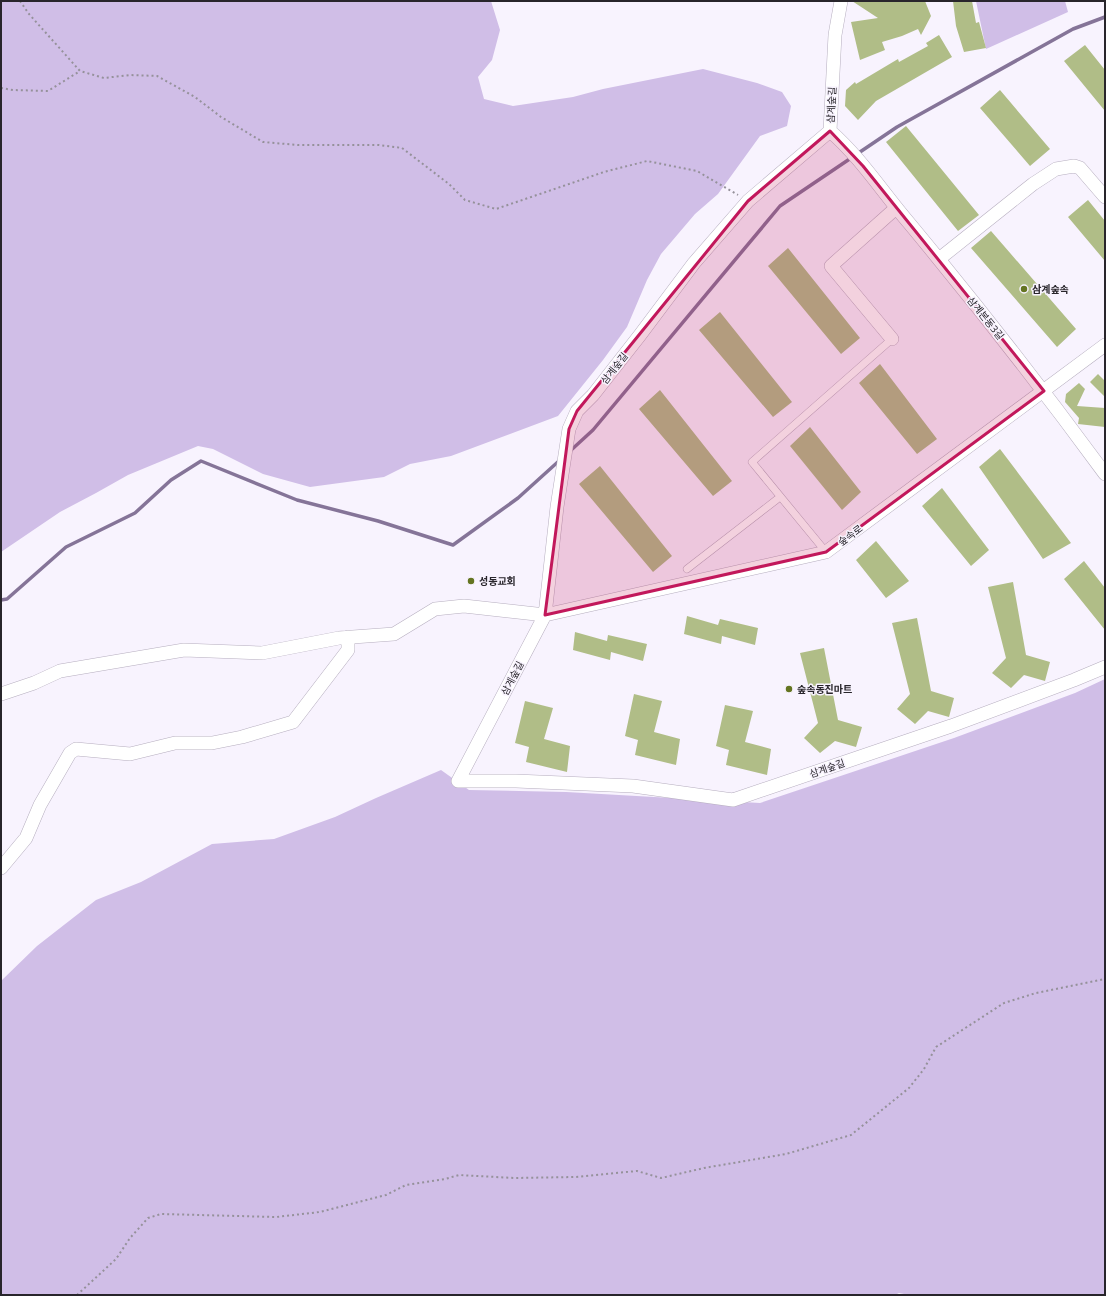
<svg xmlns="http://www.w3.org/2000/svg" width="1106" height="1296" font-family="'Open Sans','Noto Sans KR',sans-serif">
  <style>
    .green { fill: #d0bee7 }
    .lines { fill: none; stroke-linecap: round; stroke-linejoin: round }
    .stream { stroke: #857498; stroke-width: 3.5 }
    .building { fill: #b0bd87 }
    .lane-casing { stroke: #b6aebf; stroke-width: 8 }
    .street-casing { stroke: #b6aebf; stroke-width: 14 }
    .path { stroke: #95919a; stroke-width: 2; stroke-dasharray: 2 3; stroke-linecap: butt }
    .lane { stroke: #fff; stroke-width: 7 }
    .street { stroke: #fff; stroke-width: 13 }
    .marked { fill: #c2185b; fill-opacity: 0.2; stroke: #c2185b; stroke-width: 3; stroke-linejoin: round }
    .poi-dot { fill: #647421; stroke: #f8f3fe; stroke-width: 1.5 }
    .labels { text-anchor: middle; stroke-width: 3; stroke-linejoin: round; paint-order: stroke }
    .street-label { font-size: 10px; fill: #28252b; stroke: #f8f3fe }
    .poi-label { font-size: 10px; font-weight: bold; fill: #28252b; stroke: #f8f3fe; text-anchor: start }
  </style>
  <rect width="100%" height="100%" fill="#f8f3fe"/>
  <!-- green -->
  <path class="green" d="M1,1H491L500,30L492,60L478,77L484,99L513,106L573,97L603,89L703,69L757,83L782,92L791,106L787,126L760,136L718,194L695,214L661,254L647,280L627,327L603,360L558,416L451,456L410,464L384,477L310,487L263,474L213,449L198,446L128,475L96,493L60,512L1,552Z
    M976,1H1065L1068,12L986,49Z
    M1105,679V1295H909L899,1293L895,1295H1V981L37,946L96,900L141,882L212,844L274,839L335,817L376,798L441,770L469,790L566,792L760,803L954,738L1075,693Z"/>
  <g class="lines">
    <!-- stream -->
    <path class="stream" d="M569,452L593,430L780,206L897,127L1073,29L1105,17
      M1,600L7,599L66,547L135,513L171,480L201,461L297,500L378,521L453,545L518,498L560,460"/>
  </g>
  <!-- building -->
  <path class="building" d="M852,1H925L931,16L921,35L918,29L902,36L882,42L885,50L860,60L851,22L878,18Z
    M953,1H972L976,23L979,22L986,48L964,52L956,26Z
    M939,35L952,57L876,101L858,120L845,106L846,90L855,82L856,84L898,59L899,62L928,46L926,43Z
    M1085,45L1105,70V111L1064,61Z
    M1000,90L1050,149L1030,166L980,108Z
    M906,126L979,215L958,231L886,142Z
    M1088,200L1105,221V261L1068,217Z
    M991,231L1076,329L1057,347L971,248Z
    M788,248L860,338L841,354L768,266Z
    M720,312L792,402L773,417L699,330Z
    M880,364L937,439L917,454L859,383Z
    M1098,374L1105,381V397L1090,382Z
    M1079,383L1085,389L1077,406L1105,408V427L1078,424L1079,418L1065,402L1066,394Z
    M660,390L732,481L713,496L639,409Z
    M810,427L861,492L842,510L790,446Z
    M1000,449L1071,543L1043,559L979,467Z
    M600,466L672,556L653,572L579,484Z
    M942,488L989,550L971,566L922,506Z
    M876,541L909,581L886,598L856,560Z
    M1084,561L1105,588V630L1064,579Z
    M1013,582L1026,655L1050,662L1045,681L1024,675L1011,688L992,673L1006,658L988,587Z
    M687,616L718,625L720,619L758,628L755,645L722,636L721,644L684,634Z
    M917,618L931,691L954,698L949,717L928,711L915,724L897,709L910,694L892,623Z
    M575,632L607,641L608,635L647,644L643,661L611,652L610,660L573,650Z
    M824,648L838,720L862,727L856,747L835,741L820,753L804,738L818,723L800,653Z
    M634,694L662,701L654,732L680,739L676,765L635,755L638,740L625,736Z
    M525,701L553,708L544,739L570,746L567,772L526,762L529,747L515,743Z
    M725,705L753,711L745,742L771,749L767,775L726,765L729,750L716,746Z"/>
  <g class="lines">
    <defs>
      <path id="lane" d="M826,552L752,462L892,339
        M687,569L780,497"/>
      <path id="street" d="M841,1L835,35L830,131L748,201L694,263L640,335L593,395L577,411L569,429L557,507L545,615L458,781H516L633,786L733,800L951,726L1074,680L1105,667
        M830,131C861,158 883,193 909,223C977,305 1042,388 1105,474
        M939,259L1033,184L1056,169L1074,166L1080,168L1105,197
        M892,339L831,266L896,208
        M1,694L34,683L60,671L184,650L262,653L339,638L394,634L435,609L464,606L545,615L826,552L1105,345
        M1,868L26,838L40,805L70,753L76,749L130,754L175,743H212L242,737L293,722L348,650V637"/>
    </defs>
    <!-- lane casing -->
    <use href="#lane" class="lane-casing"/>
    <!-- street casing -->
    <use href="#street" class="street-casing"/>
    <!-- path -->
    <path class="path" d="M20,1L29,14L80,71L104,78L130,75L157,76L195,97L221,117L263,142L298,145H379L402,148L449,184L465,200L496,209L604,172L647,161L697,171L738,195
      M1,88L13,90L48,91L80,71
      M77,1295L116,1259L130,1238L148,1218L161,1214L276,1217L320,1212L386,1195L406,1185L445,1179L459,1175L514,1178L575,1177L637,1171L661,1178L704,1168L786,1154L851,1135L909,1088L924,1069L936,1047L1004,1003L1036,993L1105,979"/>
    <!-- lane -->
    <use href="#lane" class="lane"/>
    <!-- street -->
    <use href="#street" class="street"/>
  </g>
  <!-- marked area -->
  <path class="marked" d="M830,131L863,166L1044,391L826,552L545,615L569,429L577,411L748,201Z"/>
  <!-- markers -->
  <g class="poi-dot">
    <circle cx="1024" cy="289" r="4"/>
    <circle cx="471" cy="581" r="4"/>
    <circle cx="789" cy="689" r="4"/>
  </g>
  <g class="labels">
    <!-- street labels -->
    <g class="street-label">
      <text transform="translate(831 105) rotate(-87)" y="4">삼계숲길</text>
      <text transform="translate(986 318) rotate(51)" y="4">삼계본동3길</text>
      <text transform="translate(614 368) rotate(-52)" y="4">삼계숲길</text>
      <text transform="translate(850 535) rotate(-36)" y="4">숲속로</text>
      <text transform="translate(512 678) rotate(-62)" y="4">삼계숲길</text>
      <text transform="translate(827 768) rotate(-19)" y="4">삼계숲길</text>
    </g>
    <!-- poi labels -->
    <g class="poi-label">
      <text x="1032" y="293">삼계숲속</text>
      <text x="479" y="585">성동교회</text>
      <text x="797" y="693">숲속동진마트</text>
    </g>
  </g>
  <!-- border -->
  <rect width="1106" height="1296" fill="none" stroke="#28252b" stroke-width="4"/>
</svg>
